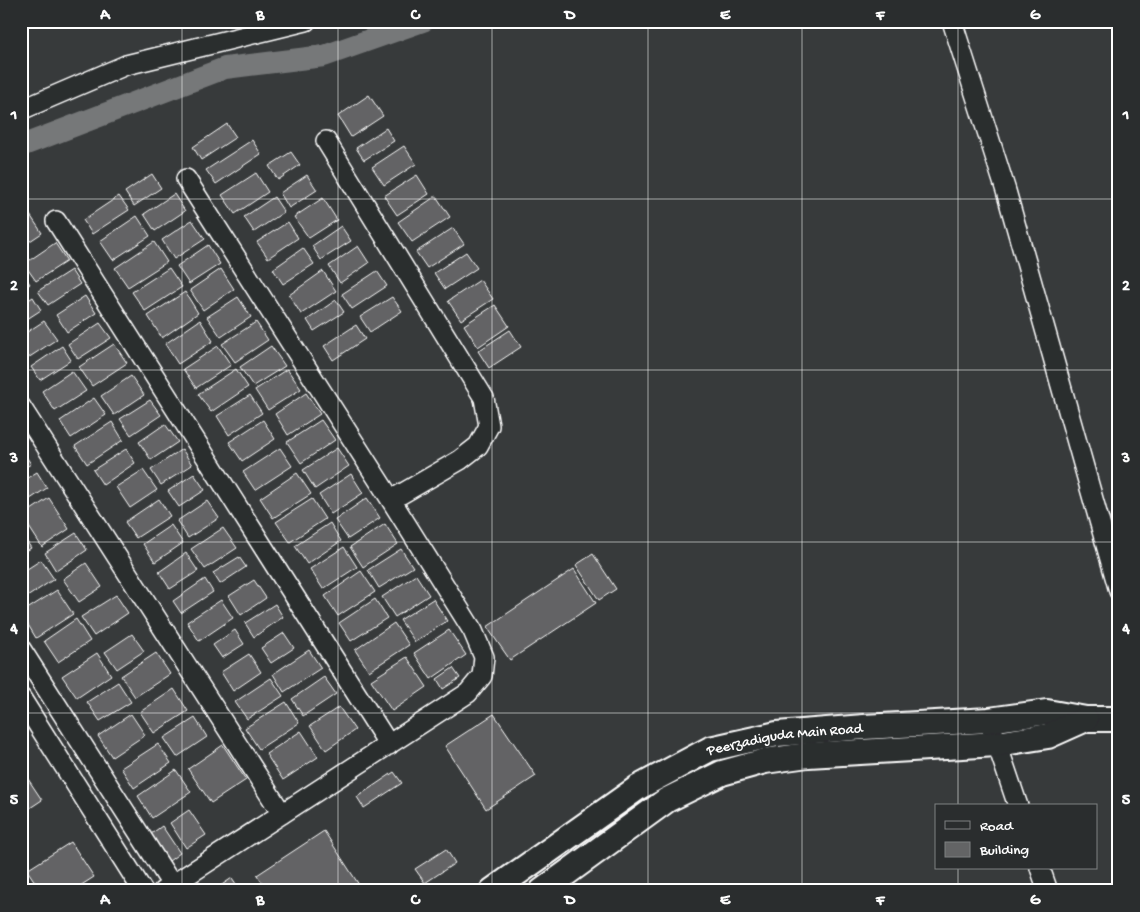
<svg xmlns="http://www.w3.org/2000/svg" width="1140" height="912" font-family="'Gochi Hand',sans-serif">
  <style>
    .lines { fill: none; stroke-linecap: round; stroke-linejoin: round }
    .canal { stroke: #767879; stroke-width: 22 }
    .building { fill: #636465; stroke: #fff }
    .minor-casing { stroke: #fff; stroke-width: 22 }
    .tertiary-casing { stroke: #fff; stroke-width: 28 }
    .minor { stroke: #2a2d2e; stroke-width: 19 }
    .tertiary { stroke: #2a2d2e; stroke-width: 24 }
    .grid { fill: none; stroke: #fff; stroke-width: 1; stroke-opacity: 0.55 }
    .labels { text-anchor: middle; stroke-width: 4; stroke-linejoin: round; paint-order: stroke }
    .street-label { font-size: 15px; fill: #fff; stroke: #2a2d2e }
    .neatline { fill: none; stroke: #fff; stroke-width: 2 }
    .grid-label { font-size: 16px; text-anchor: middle; font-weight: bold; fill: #fff }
  </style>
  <rect width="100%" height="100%" fill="#373a3b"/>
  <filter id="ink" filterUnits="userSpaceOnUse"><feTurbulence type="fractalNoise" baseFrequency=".02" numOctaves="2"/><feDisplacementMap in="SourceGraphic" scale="10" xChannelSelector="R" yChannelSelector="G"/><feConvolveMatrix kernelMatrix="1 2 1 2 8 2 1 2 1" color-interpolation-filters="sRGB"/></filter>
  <g filter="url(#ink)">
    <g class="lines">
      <!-- canal -->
      <path class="canal" d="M21,146L225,68L324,56L423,21"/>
    </g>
    <!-- building -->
    <path class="building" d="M369,95L383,116L351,137L338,116Z
      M227,124L236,137L201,160L193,147Z
      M386,128L394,141L364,160L356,148Z
      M252,140L261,154L216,184L206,170Z
      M404,146L416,164L384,185L372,167Z
      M291,152L300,165L278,180L269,166Z
      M256,173L268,192L235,214L222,195Z
      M152,174L161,188L134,206L125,192Z
      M307,175L317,190L289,208L280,193Z
      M417,175L429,194L397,215L384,196Z
      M174,194L185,211L155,231L144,214Z
      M119,196L129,210L92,234L83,220Z
      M436,196L450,217L412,242L398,222Z
      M274,197L284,212L254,232L244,217Z
      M323,198L337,220L309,238L294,217Z
      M28,212L42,233L21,247V217Z
      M137,216L150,236L113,260L100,241Z
      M192,220L205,239L174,259L162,240Z
      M288,222L298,238L268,258L257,242Z
      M341,226L351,241L321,260L312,246Z
      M453,228L464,244L427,268L416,252Z
      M154,242L167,262L128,287L115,268Z
      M55,243L67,261L36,281L24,264Z
      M208,245L220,264L189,284L177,266Z
      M358,246L369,263L340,283L329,266Z
      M303,248L314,264L283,284L273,269Z
      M466,252L477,268L445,289L434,273Z
      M169,268L182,287L145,311L132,292Z
      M221,269L234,289L203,310L190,290Z
      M71,270L80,284L48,305L38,291Z
      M21,271L30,284L21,291Z
      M323,271L336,291L301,314L289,295Z
      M377,271L387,286L352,309L342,294Z
      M480,280L493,299L461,320L448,301Z
      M185,292L198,313L162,338L148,316Z
      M85,296L96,313L67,332L56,315Z
      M33,297L41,310L21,323V305Z
      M238,297L251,317L221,337L207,317Z
      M392,297L402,311L370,332L360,317Z
      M336,300L344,312L314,331L307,320Z
      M495,305L509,326L478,347L464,325Z
      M200,320L213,341L178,364L165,344Z
      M44,321L57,339L28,358L21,347V336Z
      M256,322L268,340L235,362L222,344Z
      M100,323L111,338L78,359L68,344Z
      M356,325L365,339L333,360L324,346Z
      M510,330L521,347L489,368L478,351Z
      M114,344L127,363L92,386L79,367Z
      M62,346L71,360L40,380L31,367Z
      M218,346L231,365L196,388L183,369Z
      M271,346L285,366L253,386L240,367Z
      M236,369L248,387L211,412L198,394Z
      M287,369L301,389L268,410L255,390Z
      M72,371L86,391L55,411L42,391Z
      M131,376L144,395L114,415L101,396Z
      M306,393L320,414L288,435L275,414Z
      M250,395L262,413L229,435L217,416Z
      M94,398L106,415L71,438L60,421Z
      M150,400L161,415L131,435L120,419Z
      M263,420L275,439L242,461L229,442Z
      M321,420L335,440L301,463L287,442Z
      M112,422L123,440L87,464L75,446Z
      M165,424L178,442L151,460L139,442Z
      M280,448L292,466L255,490L243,472Z
      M337,448L349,466L315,489L303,470Z
      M21,449L31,464L21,470Z
      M126,449L135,463L103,485L93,470Z
      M182,449L192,465L161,485L151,470Z
      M143,470L157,490L130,508L116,487Z
      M37,472L47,488L21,505V482Z
      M297,473L311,494L273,518L260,498Z
      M194,474L205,490L179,507L168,491Z
      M351,474L363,493L331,514L319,495Z
      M49,498L69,529L42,547L22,516Z
      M367,498L380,518L348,539L335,520Z
      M159,499L170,516L136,538L125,522Z
      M312,499L325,519L290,542L276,522Z
      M207,501L219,518L188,538L177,521Z
      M330,523L341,541L307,564L295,546Z
      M385,524L398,544L363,567L350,547Z
      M171,525L183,543L155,562L143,544Z
      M223,528L237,548L205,569L191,549Z
      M21,533L31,548L21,554Z
      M76,533L87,550L56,571L45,553Z
      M344,547L357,567L323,589L310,569Z
      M401,549L413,567L379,588L368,570Z
      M186,553L198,571L170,589L159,572Z
      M593,554L616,589L599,600L576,565Z
      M239,557L246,567L220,584L213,573Z
      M41,560L54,579L21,601V573Z
      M86,563L102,587L79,602L63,579Z
      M574,569L596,603L510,660L487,627Z
      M361,571L375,592L338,616L325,596Z
      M416,575L429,595L395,617L382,597Z
      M205,579L213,592L181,613L173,601Z
      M254,580L266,598L241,615L229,596Z
      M57,590L73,614L36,638L21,613Z
      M116,595L128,613L94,636L81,617Z
      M375,599L387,618L351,641L339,623Z
      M433,599L447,621L415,642L400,620Z
      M221,600L233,618L199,641L187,622Z
      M275,604L283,617L254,637L245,623Z
      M76,619L90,641L58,662L44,641Z
      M394,623L409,645L369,671L355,650Z
      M235,630L244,644L222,658L213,645Z
      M449,630L466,655L431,679L414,653Z
      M284,633L294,648L271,663L261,648Z
      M132,634L144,651L117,669L105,652Z
      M309,650L321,668L284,692L273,674Z
      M97,653L111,675L77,698L62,676Z
      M156,653L170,674L135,697L121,676Z
      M249,654L261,672L233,691L221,672Z
      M407,657L427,687L392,711L371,680Z
      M453,668L460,678L443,689L437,679Z
      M324,677L336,694L303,716L292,699Z
      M271,678L283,696L247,719L235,702Z
      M118,682L131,702L100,721L87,702Z
      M174,689L188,711L154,733L140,712Z
      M286,702L299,723L259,749L245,728Z
      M339,707L355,730L326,750L310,726Z
      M131,714L145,735L112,757L98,736Z
      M494,714L536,776L486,809L445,746Z
      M195,718L207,737L177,757L164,738Z
      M301,731L318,757L283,780L266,754Z
      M158,744L171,763L134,788L121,768Z
      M223,745L246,780L211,803L188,769Z
      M176,770L191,792L152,818L138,796Z
      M394,772L402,783L364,808L357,797Z
      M28,779L42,800L21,814V783Z
      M189,810L206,835L186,848L170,823Z
      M162,826L180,853L169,861L151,834Z
      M324,831L363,891H268L257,875Z
      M71,842L94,877L72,891H41L27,870Z
      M446,849L455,863L425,883L415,869Z
      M232,878L241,891H213Z"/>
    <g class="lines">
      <defs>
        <path id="minor" d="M952,21L1006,191L1119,591
          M21,110L126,65L306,21
          M326,141L484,398L489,426L478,446L460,460L391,500
          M56,221L389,745
          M21,407L282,814
          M21,649L176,891
          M21,698L143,891
          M989,720L1018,806
          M1040,868L1048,891
          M163,891L468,693L482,676L484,657L473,631L391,500L186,179"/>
        <g id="tertiary">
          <path id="s1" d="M492,891L639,787L710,749L777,734L864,727L989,720L1047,712L1086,719H1119"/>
          <path d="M542,891L667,800L722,773L765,761L808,755L997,744L1048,736L1086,719"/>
        </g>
      </defs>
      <!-- minor casing -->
      <use href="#minor" class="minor-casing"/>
      <!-- tertiary casing -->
      <use href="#tertiary" class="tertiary-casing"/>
      <!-- minor -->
      <use href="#minor" class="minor"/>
      <!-- tertiary -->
      <use href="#tertiary" class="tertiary"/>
    </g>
  </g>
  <!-- grid -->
  <path class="grid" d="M182,21V891M338,21V891M492,21V891M648,21V891M802,21V891M958,21V806M21,199H1119M21,370H1119M21,542H1119M21,713H1119M958,868V891"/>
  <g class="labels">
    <!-- street labels -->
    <g class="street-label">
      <text dy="5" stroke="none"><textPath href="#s1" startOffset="336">Peerzadiguda Main Road</textPath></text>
    </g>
  </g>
  <!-- margin -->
  <rect width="1140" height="912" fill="none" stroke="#2a2d2e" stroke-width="55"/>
  <!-- legend -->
  <rect x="935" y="804" width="162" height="65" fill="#2a2d2e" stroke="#7f8182"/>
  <rect x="945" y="821" width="25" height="8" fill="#2a2d2e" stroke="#7f8182"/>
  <text x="980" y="830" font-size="15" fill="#ffffff">Road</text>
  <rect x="945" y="842" width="25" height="15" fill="#636465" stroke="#7f8182"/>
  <text x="980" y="854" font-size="15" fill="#ffffff">Building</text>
  <rect x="28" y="28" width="1084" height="856" class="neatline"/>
  <g class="grid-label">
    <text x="105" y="19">A</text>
    <text x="260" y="19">B</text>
    <text x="415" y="19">C</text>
    <text x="570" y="19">D</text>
    <text x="725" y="19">E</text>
    <text x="880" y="19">F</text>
    <text x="1035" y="19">G</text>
    <text x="14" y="119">1</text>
    <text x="1126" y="119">1</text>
    <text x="14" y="290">2</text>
    <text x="1126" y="290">2</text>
    <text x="14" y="462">3</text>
    <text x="1126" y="462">3</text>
    <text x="14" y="633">4</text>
    <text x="1126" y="633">4</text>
    <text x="14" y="804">5</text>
    <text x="1126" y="804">5</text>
    <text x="105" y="904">A</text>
    <text x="260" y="904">B</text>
    <text x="415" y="904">C</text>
    <text x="570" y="904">D</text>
    <text x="725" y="904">E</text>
    <text x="880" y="904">F</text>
    <text x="1035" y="904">G</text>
  </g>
</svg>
